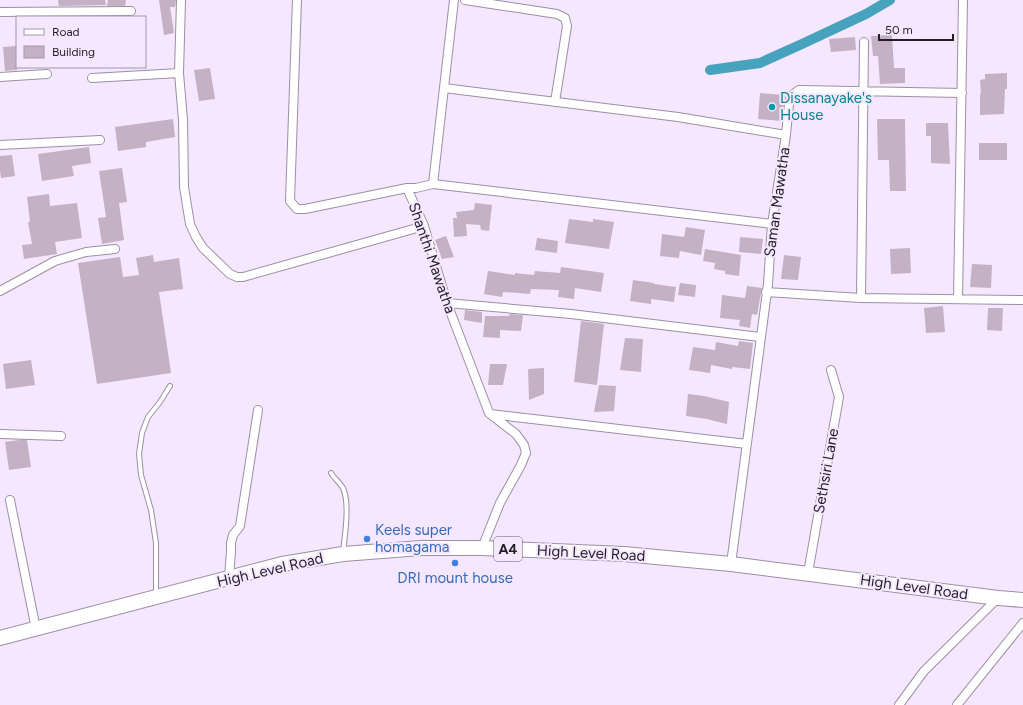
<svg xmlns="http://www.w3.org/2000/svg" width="1023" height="705" font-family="Figtree,sans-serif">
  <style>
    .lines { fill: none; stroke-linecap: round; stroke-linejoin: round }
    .canal { stroke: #47a3bd; stroke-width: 10 }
    .building { fill: #c5b1c4 }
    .service-casing { stroke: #9c8fa4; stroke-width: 6 }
    .minor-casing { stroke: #9c8fa4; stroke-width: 10 }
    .trunk-casing { stroke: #9c8fa4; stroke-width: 16 }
    .service { stroke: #fff; stroke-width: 4 }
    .minor { stroke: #fff; stroke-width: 8 }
    .trunk { stroke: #fff; stroke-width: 14 }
    .culture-dot { fill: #0f9aa8; stroke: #f5e7ff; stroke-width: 1.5 }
    .shop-dot { fill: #3f7fe0; stroke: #f5e7ff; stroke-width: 1.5 }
    .labels { text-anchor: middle; stroke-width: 4; stroke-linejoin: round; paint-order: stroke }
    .shield { fill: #f5e7ff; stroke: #625a67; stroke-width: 1 }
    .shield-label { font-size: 14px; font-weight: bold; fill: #231e26 }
    .culture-label { font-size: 15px; fill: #0d838f; stroke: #f5e7ff; text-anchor: start }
    .street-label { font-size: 15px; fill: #231e26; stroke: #f5e7ff }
    .shop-label { font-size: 15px; fill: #366cbe; stroke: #f5e7ff; text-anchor: start }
  </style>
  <rect width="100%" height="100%" fill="#f5e7ff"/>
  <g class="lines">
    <!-- canal -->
    <path class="canal" d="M710,70L760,63L802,44L866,14L890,0"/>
  </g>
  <!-- building -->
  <path class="building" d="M58,0H105L106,5L59,6Z
    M108,0H126L125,6H107Z
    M159,0H176L175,7H170L174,33L164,35Z
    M892,35L894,68H905V83L880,84L878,56H873L871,36Z
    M855,37L856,50L831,52L829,39Z
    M17,46V70L5,71L3,47Z
    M210,68L215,99L199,101L194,70Z
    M1007,73V89H1005L1004,114L980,115V94H981L980,80L985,79V74Z
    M760,93L785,95L782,121L758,119Z
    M173,119L175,137L146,142V147L118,151L115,127Z
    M877,119H905L906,191H890L889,160H878Z
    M926,123H948L950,164L931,163V136H926Z
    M979,143H1007V160H979Z
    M89,147L91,163L72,166L74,176L42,181L38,154Z
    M12,155L15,176L1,178L0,170V156Z
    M122,168L127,202L119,203L124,240L102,244L98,218L106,217L99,171Z
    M49,194L50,206L77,203L82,238L55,242L57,254L24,259L22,245L32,244L28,222H30L27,197Z
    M475,203L492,205L489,231L481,230L480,225L466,224L467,236L454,237L453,218H457L456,212L474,210Z
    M569,219L593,222V219L614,222L609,249L565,243Z
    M686,227L705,230L701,255L680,251L679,258L660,256L662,234L684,237Z
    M446,236L454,257L442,259L435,240Z
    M740,237L763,239L761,254L739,252Z
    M537,238L558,241L557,253L535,250Z
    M910,248L911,273L891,274L890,249Z
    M705,249L741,255L739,276L725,274V271L714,269L715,263L703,261Z
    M153,255L154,262L179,258L183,289L159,292L171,373L97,384L78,263L120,257L123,277L139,275L136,258Z
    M784,255L801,257L798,280L781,279Z
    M972,264L992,265L991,288L970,287Z
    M561,267L604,273L601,292L575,288L574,299L558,297L559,290L531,289L530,294L503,292L502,297L484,294L488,271L515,275V273L534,275L535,271L560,273Z
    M633,280L654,283V284L676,287L674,302L651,299V304L630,301Z
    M680,283L696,285L695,297L678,295Z
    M747,286L762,288L757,315L752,314L750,328L739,326L740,320L720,318L722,295L745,298Z
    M943,306L945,332L926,333L924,308Z
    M988,308H1003L1002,331L987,330Z
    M465,310L482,312V323L464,320Z
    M510,314L523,315L521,331L500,330V338L483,337L485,316H509Z
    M581,321L604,324L597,385L574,382Z
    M625,338L643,339L641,372L620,370Z
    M739,341L753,343L750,369L732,367V369L711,365L710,373L689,370L693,347L715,350L716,342L738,346Z
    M31,360L35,385L6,389L3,364Z
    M490,364H507L503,385H488Z
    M544,368V394L529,400L528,369Z
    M599,385L616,386L614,411L594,412Z
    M688,394L704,396L729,402L727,424L707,419L686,416Z
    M19,440H27L31,467L9,470L5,442Z"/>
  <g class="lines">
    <defs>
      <path id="service" d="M331,473C334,478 340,483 343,488C350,504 345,534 343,552
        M156,595V543L151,510L141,475L139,454L142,433L148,417L160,402L170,386"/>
      <path id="minor" d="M181,0L179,73L183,120L184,187L190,224L196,237L203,248L230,274L237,277H243L424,226
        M297,0L290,201L297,209H305L407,188L424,226L447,303L489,413L516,434L524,445L526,453L521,465L500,503L482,548
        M465,0L557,14L565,18L567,26L555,102
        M0,12L131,11
        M0,77L47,74
        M92,78L179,73
        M444,88L678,117L786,135L772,224L768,284L731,564
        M786,135L789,104L791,96L799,90L962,93
        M0,145L100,140
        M433,184L454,0
        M407,188H416L433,184L772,224
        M0,291L55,261L86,252L115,249
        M766,292L861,298L1023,300
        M861,298L864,42
        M958,299L963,0
        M447,303L571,314L760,337
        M490,414L747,444
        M0,434L61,436
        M10,500L36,629
        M808,573L839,397L831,370
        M229,578L231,551V543L233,535L240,526L258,410
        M899,705L924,671L998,598
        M957,705L1023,623"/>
      <path id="trunk" d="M0,638L282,564L343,554L421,548H482L624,554L731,564L998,598L1023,600"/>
    </defs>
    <!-- service casing -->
    <use href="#service" class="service-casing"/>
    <!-- minor casing -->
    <use href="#minor" class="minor-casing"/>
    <!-- trunk casing -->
    <use href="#trunk" class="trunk-casing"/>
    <!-- service -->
    <use href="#service" class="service"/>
    <!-- minor -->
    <use href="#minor" class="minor"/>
    <!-- trunk -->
    <use href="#trunk" class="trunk"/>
  </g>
  <!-- markers -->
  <circle class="culture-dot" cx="772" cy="107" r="4"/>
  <g class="shop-dot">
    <circle cx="367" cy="539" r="4"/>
    <circle cx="455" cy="563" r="4"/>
  </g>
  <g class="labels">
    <!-- shield labels -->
    <rect class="shield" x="494" y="537" width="28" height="24" rx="3"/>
    <g class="shield-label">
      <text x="508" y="554">A4</text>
    </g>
    <!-- culture labels -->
    <g class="culture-label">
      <text x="780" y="103">Dissanayake's<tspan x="780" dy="17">House</tspan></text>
    </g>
    <!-- street labels -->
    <g class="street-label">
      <text transform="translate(777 202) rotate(-82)" y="5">Saman Mawatha</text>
      <text transform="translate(432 258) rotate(71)" y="5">Shanthi Mawatha</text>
      <text transform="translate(826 471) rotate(-80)" y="5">Sethsiri Lane</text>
      <text transform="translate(591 553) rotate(3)" y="5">High Level Road</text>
      <text transform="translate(270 570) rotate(-13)" y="5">High Level Road</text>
      <text transform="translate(914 587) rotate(8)" y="5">High Level Road</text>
    </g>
    <!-- shop labels -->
    <g class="shop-label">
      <text x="375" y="535">Keels super<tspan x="375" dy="17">homagama</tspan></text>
      <text x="455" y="583" text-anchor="middle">DRI mount house</text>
    </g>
  </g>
  <!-- legend -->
  <rect x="16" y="16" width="130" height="52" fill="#f5e7ff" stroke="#a197a8"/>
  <rect x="24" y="29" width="20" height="6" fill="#ffffff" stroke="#a197a8"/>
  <text x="52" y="36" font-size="12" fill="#231e26">Road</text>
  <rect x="24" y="46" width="20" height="12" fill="#c5b1c4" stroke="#a197a8"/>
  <text x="52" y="56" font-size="12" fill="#231e26">Building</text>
  <!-- scale -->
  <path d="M879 34v6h74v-6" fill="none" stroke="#231e26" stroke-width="2"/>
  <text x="885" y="34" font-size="12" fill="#231e26" stroke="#f5e7ff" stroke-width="3" paint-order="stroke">50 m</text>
</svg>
